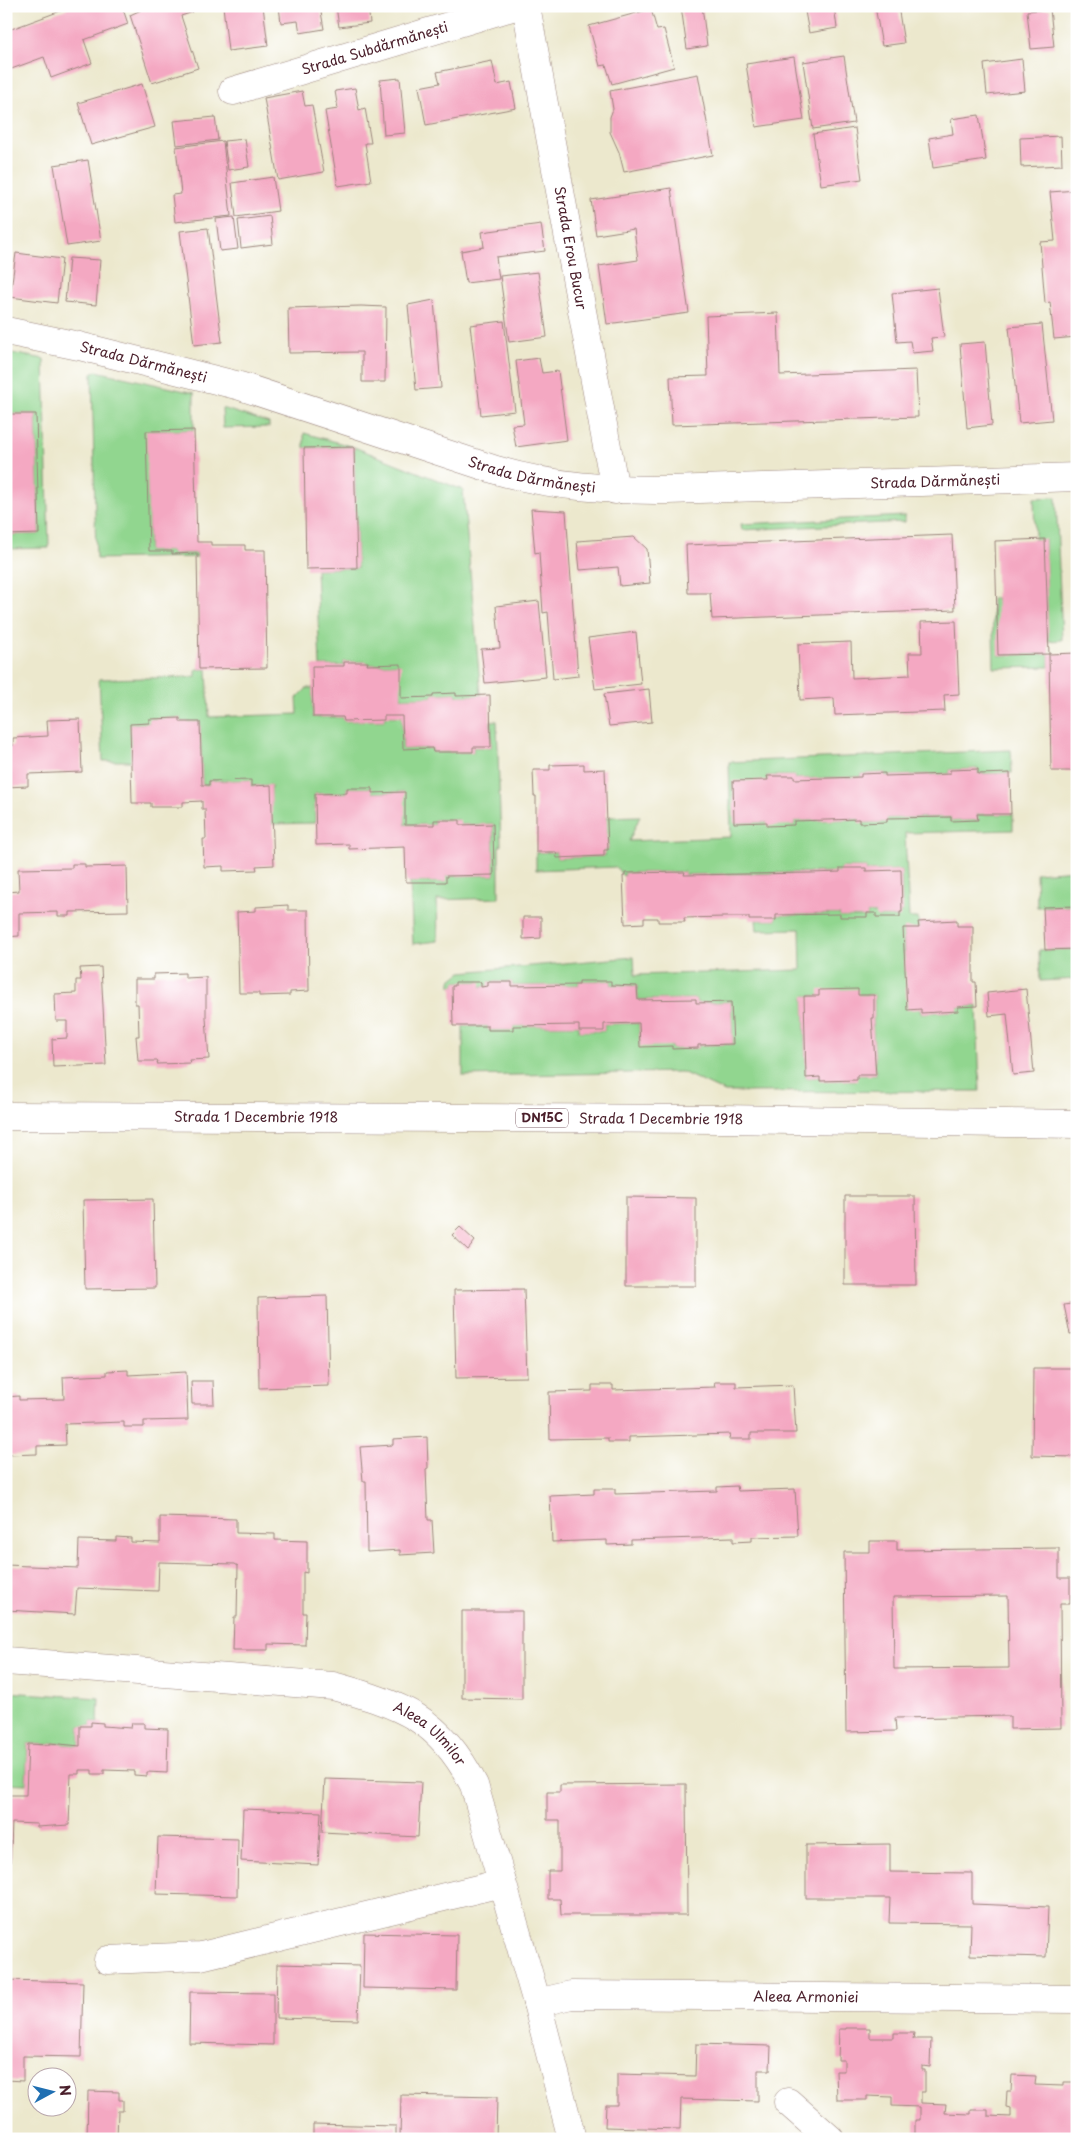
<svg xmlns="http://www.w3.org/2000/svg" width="1083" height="2145" font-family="'Playpen Sans',sans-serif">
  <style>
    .green { fill: #91d68f; stroke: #6e7a5d; fill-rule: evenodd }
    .building { fill: #f4a8c2; fill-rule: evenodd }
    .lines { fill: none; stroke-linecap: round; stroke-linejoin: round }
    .street-casing { stroke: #9b847c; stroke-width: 29 }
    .secondary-casing { stroke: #9b847c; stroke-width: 29 }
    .primary-casing { stroke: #9b847c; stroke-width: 29 }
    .street { stroke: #fff; stroke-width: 28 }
    .secondary { stroke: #fff; stroke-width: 28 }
    .primary { stroke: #fff; stroke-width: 28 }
    .labels { text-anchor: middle; stroke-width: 4; stroke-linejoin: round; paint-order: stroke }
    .shield { fill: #fff; stroke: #80626b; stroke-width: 1 }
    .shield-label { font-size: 12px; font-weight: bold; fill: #4a1f2b }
    .street-label { font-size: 14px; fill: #4a1f2b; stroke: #fff }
  </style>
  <rect width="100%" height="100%" fill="#fff"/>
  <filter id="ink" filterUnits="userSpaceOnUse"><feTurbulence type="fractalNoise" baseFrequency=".02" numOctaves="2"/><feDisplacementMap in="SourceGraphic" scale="10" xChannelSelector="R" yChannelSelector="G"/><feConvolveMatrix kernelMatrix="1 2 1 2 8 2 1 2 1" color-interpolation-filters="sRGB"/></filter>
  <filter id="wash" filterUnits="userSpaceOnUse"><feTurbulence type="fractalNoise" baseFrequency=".0096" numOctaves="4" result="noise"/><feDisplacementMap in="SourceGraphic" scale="20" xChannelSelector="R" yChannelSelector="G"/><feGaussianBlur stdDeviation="1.12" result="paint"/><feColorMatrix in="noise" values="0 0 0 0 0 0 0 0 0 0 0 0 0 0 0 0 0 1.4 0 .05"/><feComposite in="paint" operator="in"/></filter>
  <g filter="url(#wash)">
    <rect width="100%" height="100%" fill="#ece8cd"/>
    <!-- green -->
    <path class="green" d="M6,352L44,359L49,548L6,549V535L39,534L36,414H6Z
      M96,371L194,393V430L147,431L149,551H172V554L197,553V557L96,559L92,373Z
      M222,408L269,423V427L223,428Z
      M304,433L354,447L463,490L481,696H456V693L433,694V697L401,698L400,664L367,665V662H344V666H320L316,569L357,568L354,447L304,448Z
      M1056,497L1062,640L1048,641L1045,540H1035L1034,498Z
      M905,516V522L742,530L741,524Z
      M992,598H997L999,655L1049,654V667L994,668Z
      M196,669H207L209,717L298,714L297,698L307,688H313V717H343L344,721L384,720V716H402L403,749L432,748L433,752H473V747H491V721H497L501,846H499V898L437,900L438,941L413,944L410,882H446V876L494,875L493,824L460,825L459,820H434V825H405L404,792L372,793L371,788H347V793L315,794V823L271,824V785L251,786L250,780L209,781V785H202L200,722H180V718L150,719L149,723L131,724L132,761H103L99,679L196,677Z
      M1011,750L1012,773L978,774V769L950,770V774L885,776V773L861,774L860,777L794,779V776H767L768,780L734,823L767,822L794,825V821L859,819L860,823L886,822L887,818L951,817V821L978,820L977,814H1013V830L905,833L909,918H918L919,928L903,929L904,953L921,1013L957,1011L958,1007L977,1006L980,1091L725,1092L682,1072L463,1076V1026H488V1030H513V1026L579,1025V1031H604V1024L639,1023L640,1046L670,1045L672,1049L698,1048V1045L733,1044L731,1002L696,1003V999L638,1000L637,986L611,985V981H579V985L512,986V982H489L488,986L481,987L480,982H455V986H451V980L461,972L634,957L635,975L801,970L800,929L757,930L756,920H776V915L840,914V917H867V913H876L877,917H899L900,912H902L901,870L866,871V868H840V872L684,875V872L625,873V876H623L616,867L536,870V852H556L557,858L604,856V850H608L606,817L640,816L629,841L731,837L729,762ZM874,995V1018H872L876,1075H857L856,1080L820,1081V1077L806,1078L804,996Z
      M1077,870V906L1037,907L1036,873Z
      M1077,949V979L1040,981L1039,950Z
      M6,1692L99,1698L98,1722H91V1726H80V1746L51,1743L50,1745L28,1744L26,1784L6,1783Z"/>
    <g id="blocks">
      <!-- building -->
      <path class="building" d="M74,6H122L128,24L84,40L92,63L51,78L44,57L6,71V31Z
        M140,6H190L193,12L181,16L198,68L152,83L130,15L141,10Z
        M223,6H263L268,46L228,51Z
        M279,6H320L324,29L300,33L298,21L281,23Z
        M336,6H368L370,23L339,27Z
        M681,6H702L707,46L687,49Z
        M804,6H834L837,28L809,33Z
        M875,6H898L904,43L882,46Z
        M651,9L657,30L664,29L674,67L612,84L606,65L600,66L589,26Z
        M1050,9L1054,47L1031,49L1027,11Z
        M844,56L854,123L813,129L803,62Z
        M794,57L804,120L756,127L746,64Z
        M1022,59L1025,91L987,95L984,64Z
        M492,61L497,85L511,82L516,108L426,125L419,87L440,83L437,72Z
        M698,74L713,155L624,172L619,152L610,132V117L613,109L610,91Z
        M400,78L405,133L384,135L380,80Z
        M142,84L155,127L91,145L78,103Z
        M355,88L359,110L365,108L371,143H365L371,181L338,186L325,111L338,109L335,91Z
        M302,91L305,106L312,105L324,172L278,180L264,98Z
        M979,115L986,160L933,168L929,138L953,134L951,119Z
        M215,117L218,140L177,145L174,121Z
        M855,128L862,179L821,185L813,134Z
        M1061,136L1062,165L1021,167L1020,138Z
        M245,139L249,167L228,170L224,141Z
        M223,141L231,216L175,222L172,195L181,194L176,147Z
        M88,160L101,241L67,246L54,165Z
        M273,177L278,211L236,217L232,183Z
        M671,188L689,313L607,324L599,266L638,260L634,229L596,235L591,200Z
        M1077,190V337L1054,339L1050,302L1045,303L1040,242L1055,241L1050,192Z
        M270,216L273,244L241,248L238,220Z
        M234,217L238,249L220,251L216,219Z
        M541,224L545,251L496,257L499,279L466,283L461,251L484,247L482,232Z
        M208,228L222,342L194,345L180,231Z
        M16,253L62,259L57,303L10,297Z
        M69,258L100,260L96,305L65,302Z
        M538,272L547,337L509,342L500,276Z
        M938,288L944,337L931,338L933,351L912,353L910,341L897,342L892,293Z
        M434,300L441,388L416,390L408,305Z
        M361,306L386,307L385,382H362V352L289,353L288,308Z
        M778,313L780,375L916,370L918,417L672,425L670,377L708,376L706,316Z
        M504,321L515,411L481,415L470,325Z
        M1042,324L1052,420L1019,423L1009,327Z
        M985,342L992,425L967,428L960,344Z
        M539,358L542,373L558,371L567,440L516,447L512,425L524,424L516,361Z
        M6,414H36L39,534L6,535Z
        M194,430L197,542H211V545H245V550H265L267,668L199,669L197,553L172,554V551H149L146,431Z
        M354,447L357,568L306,569L304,448Z
        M531,509L566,511L578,676L553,679L548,612L543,613L539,552L535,553Z
        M952,535L955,610L712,619L710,593H688L686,545Z
        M634,537L647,549L650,583L620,586L618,567L580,570L577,541Z
        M1045,539L1049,654L998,655L995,541Z
        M539,601L546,677L485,683L481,649L500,648L496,606Z
        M956,621L959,694L944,695L945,711L835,715L834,698L800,700L798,644L851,642L852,678L910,675L909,653H922L921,622Z
        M636,632L641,684L595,689L588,638Z
        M1077,653V771H1051L1049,654Z
        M344,662H368L367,665L401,664V698L433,697V694L456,693V696L490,695L491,747H473V752H433L432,748L403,749L402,716H384V720L344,721L343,717H313L312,666H344Z
        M649,689L652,722L609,726L604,694Z
        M180,718V722H200L202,785H209V781L251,780V786L271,785L274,865L256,866L257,870L223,871V866L204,867L203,839H206L205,809H202V801L183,802V807H151V803H132L130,724L149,723V719Z
        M80,719L82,772L28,774V786L6,787V746H13V738L48,736L47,720Z
        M584,764V770L605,769L608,850H604V856L557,858L556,852H536V796H534L533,770H550V765Z
        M978,769V774L1010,773L1011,814H977L978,820L951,821V817L887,818V822L859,823V819L794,821V825L767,826V822L734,823L733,781L768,780L767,776H794V779L861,777V774L885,773V776L950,774V770Z
        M347,788H372V793L405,792V825H434V820H460V825L493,824L494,875L446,876V882H406L405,847L349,849V844L316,845L315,794L347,793Z
        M72,864H85V867L127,866L128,911L70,912V916H58V912L19,913V936L6,937V892L19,891L18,869L72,868Z
        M840,868H866V871L901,870L902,912H900V917H876V913H867V917H840V914L776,915V920H749V917H724L684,918L685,922H658V918H644V923L625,924L623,876H625V873L685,872L684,875L811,873L840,872Z
        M288,905V910H308L309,991L290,992V995L259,996V993H239L237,912L256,911V907Z
        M1077,906V949L1045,950L1043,907Z
        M523,917H541V938L523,939Z
        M957,920V926H973V982H976L977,1006L958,1007V1011L921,1013V1009L907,1010L903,928H919L918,922Z
        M101,967L106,1065L53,1067L52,1039L67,1038V1021H56L55,994L76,993V980H81L80,968Z
        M185,973V978L206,977V1018L209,1059L189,1060L190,1063L157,1064L158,1061H138L136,1036H139L138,1004H135V979H154V974Z
        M579,981H611V985L637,986L638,1000L696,999V1003L731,1002L733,1044L698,1045V1048L672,1049V1046L640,1047L639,1023L604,1024V1031H579V1025L513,1026V1030H488V1026H453L452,986H455V982H481V987L488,986V982H512V986L579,985Z
        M858,989V995H874V1018H872L876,1075H857V1080L820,1081V1077L806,1078L804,996H819V990Z
        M1026,989L1034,1073L1013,1075L1007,1014L989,1016L987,993Z
        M845,1196H915L916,1285H845Z
        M626,1197L696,1198V1286H626Z
        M153,1199L155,1288L85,1289L83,1200Z
        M460,1227L475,1241L468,1250L452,1235Z
        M524,1289L527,1377L456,1378L454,1290Z
        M327,1296L329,1386L259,1388L258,1298Z
        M1077,1303V1333L1070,1334L1064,1305Z
        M1033,1368H1077V1457L1032,1456Z
        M128,1370V1375L186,1372L188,1420L144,1421V1427H124V1422L65,1424L66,1445L37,1446V1454L7,1455L6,1397L19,1396V1400L64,1399L63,1377L107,1375V1371Z
        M191,1381H213L214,1404H192Z
        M714,1382H736V1387L793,1385L796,1433H751V1439H729L730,1434L629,1437V1442H608V1438L550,1439L549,1392L592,1391V1385H613V1390L715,1387Z
        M427,1437L428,1468L426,1469L428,1520H432L434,1553L400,1555V1550L367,1552L366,1481H363L360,1447L393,1445V1439Z
        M737,1486L738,1491L795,1489L798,1536L752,1537V1541L733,1542V1537L631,1540V1544L607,1545V1540L552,1542L550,1496L594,1494V1489H615V1494L717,1491V1487Z
        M160,1517L236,1519V1533L275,1534V1540L307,1541V1573L303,1572V1613H306L305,1645L268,1644V1650H233L234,1617H237L238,1566L235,1564L159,1562L158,1591L77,1588L75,1614L6,1610V1565L78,1568L79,1540L116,1541V1537L131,1538V1542L160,1543Z
        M870,1541H897V1550L1059,1548V1578H1070V1604H1060L1061,1728L1010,1729V1716L895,1718L896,1731L846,1732L844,1552H870ZM1008,1596L1009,1668L894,1669L893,1597Z
        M462,1611H522V1699L462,1698Z
        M91,1722L103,1723V1726L131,1728L132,1723H144V1728L168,1729L167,1773L147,1772V1776L134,1775V1771L104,1770V1774H92V1770H79V1774H71L69,1825L37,1827V1824L12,1823L10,1873H6V1795H26L28,1744L50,1745V1743L80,1746V1726H91Z
        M325,1779L421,1782L418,1837L322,1832Z
        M686,1784L687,1915H561L560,1899H548V1871H560V1820H547V1792H560V1785Z
        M243,1809L321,1812L318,1865L241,1861Z
        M158,1837L238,1839L237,1896L156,1894Z
        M890,1844V1872L972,1873V1904L1048,1907L1046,1957L970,1955L971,1924L889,1923L890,1898H806V1845Z
        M364,1933L457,1935L456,1990L363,1988Z
        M277,1964L360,1966L358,2020L276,2018Z
        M6,1980L83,1982L81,2057L23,2056V2081L6,2080Z
        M190,1992L273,1993V2045L189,2043Z
        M846,2028H870V2038H894V2033H914L913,2039H931L930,2067L922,2066V2070H925V2092H921V2103L946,2104L945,2113L971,2114V2110H988V2116L1011,2117V2108L1006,2107L1007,2091H1011L1012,2075L1036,2076L1035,2085L1063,2086V2082H1077V2139L915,2138V2120H920V2107L892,2106V2097L867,2096V2100H837L836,2071H844V2060H838L839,2029H846Z
        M696,2044L771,2046L770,2070H758V2101L681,2099L680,2129L605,2127L606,2105H617V2074L695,2076Z
        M88,2091L119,2092V2100H123V2111H118L117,2139H87Z
        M401,2095L497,2097L496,2139H400Z
        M313,2124L396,2126V2139H313Z"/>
    </g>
  </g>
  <g filter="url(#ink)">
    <use href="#blocks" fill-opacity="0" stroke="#9b847c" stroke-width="1"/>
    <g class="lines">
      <defs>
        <g id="street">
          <path id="s1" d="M526,6L615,490"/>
          <path id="s2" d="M233,91L515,6"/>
          <path id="s3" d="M6,1661L333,1686C402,1705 440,1718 474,1785L537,2003L572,2139"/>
          <path d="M108,1960L201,1956L502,1883"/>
          <path id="s4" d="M537,2003L571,1995L1077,1999"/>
          <path d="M788,2102L830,2139"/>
        </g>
        <g id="secondary">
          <path id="s5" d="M6,331L79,346L240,386L496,470C555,487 608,490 668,490L1077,477"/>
        </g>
        <g id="primary">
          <path id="s6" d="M6,1116L721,1119L1077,1124"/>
        </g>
      </defs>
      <!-- street casing -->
      <use href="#street" class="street-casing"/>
      <!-- secondary casing -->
      <use href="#secondary" class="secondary-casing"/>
      <!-- primary casing -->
      <use href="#primary" class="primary-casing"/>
      <!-- street -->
      <use href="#street" class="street"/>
      <!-- secondary -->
      <use href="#secondary" class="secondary"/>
      <!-- primary -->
      <use href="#primary" class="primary"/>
    </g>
  </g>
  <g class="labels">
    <!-- shield labels -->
    <rect class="shield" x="516" y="1108.5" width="52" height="19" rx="4"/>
    <g class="shield-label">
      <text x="542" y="1122">DN15C</text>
    </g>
    <!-- street labels -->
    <g class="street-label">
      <text dy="5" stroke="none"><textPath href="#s2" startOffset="148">Strada Subdărmănești</textPath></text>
      <text dy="5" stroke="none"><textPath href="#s1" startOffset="246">Strada Erou Bucur</textPath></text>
      <text dy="5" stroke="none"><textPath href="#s5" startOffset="141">Strada Dărmănești</textPath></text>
      <text dy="5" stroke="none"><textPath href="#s5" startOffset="546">Strada Dărmănești</textPath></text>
      <text dy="5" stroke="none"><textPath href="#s5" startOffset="951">Strada Dărmănești</textPath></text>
      <text dy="5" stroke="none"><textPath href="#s6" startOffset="250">Strada 1 Decembrie 1918</textPath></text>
      <text dy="5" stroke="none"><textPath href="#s6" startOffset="655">Strada 1 Decembrie 1918</textPath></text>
      <text dy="5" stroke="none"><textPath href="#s3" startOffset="438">Aleea Ulmilor</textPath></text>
      <text dy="5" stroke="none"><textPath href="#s4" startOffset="270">Aleea Armoniei</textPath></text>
    </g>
  </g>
  <!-- margin -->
  <rect width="1083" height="2145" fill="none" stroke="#fff" stroke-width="25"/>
  <!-- north arrow -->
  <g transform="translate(52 2092) rotate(83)"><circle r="24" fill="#ffffff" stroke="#b7a5aa"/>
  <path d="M0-4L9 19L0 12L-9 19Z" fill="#1f6fb2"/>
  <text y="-8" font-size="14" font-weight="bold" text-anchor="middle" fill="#4a1f2b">N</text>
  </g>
</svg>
